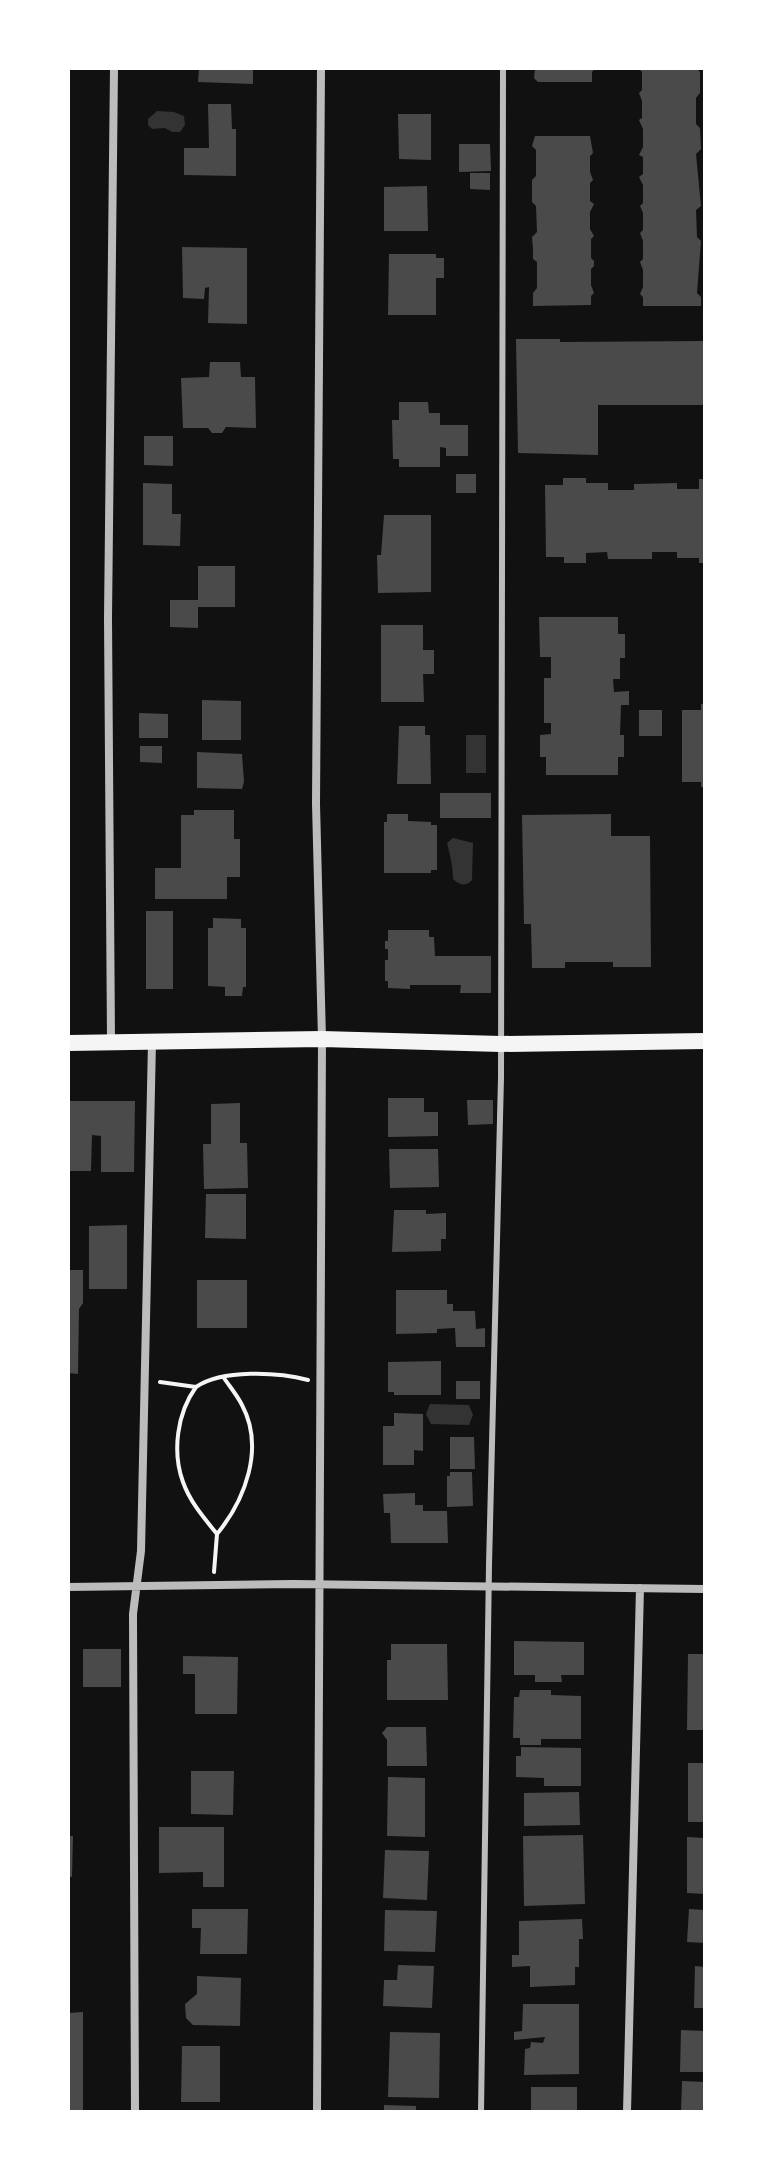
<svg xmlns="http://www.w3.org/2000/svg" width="773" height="2180" font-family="Merriweather,serif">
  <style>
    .water { fill: #333 }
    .building { fill: #4a4a4a }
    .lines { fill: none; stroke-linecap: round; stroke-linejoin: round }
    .path { stroke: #f5f5f5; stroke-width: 4 }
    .service { stroke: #bcbcbc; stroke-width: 6 }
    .minor { stroke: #bcbcbc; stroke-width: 8 }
    .secondary { stroke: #f5f5f5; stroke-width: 16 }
  </style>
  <rect width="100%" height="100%" fill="#111"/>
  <!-- water -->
  <path class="water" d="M157,111L174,112L184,116L185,125L180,132H172L165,128L152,129L148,125V119Z
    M466,735H486V773H466Z
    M453,838L473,843L472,880C466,887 459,885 453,879C453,866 450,855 447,843Z
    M430,1404L469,1405L473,1415L469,1425L431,1424L426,1414Z"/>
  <!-- building -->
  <path class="building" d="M199,68H253V84L198,82Z
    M535,68H596L592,72V82H538L534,78Z
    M638,68H696L700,72V93L696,98V124L700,128L701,149L696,154L701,206L696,210L697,237L701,241L697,293L701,297V306H643V297L640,294L643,287V270L640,262L643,259V241L640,233L643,230V213L640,206L643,203V185L639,177L643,174V157L639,155L643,147V129L639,120L642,118V101L639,93L642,90V72Z
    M208,104H231L232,129H236V176L184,175V148H209Z
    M398,114H431V160L399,159Z
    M535,136H590L593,153L590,156V172L593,180L590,183V201L594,204L590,212V229L594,236L591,239V258L594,261V266L591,269V285L594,293L591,296V305L533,306V293L537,288V262L533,259V249L532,237L537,232L536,206L532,202V180L536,176V150L532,146Z
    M459,144H490L491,171L459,172Z
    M470,173H490V190L470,189Z
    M427,186L428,231H384V187Z
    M182,247L247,248V324L208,323L209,287L205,288L204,299L183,298Z
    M389,254H436V258H444V278H436V315H388Z
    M516,339H560V342L705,341V405H598V455L518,453Z
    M210,362H240L241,377H255L256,428L226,427L222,433H212L208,428H183L181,378L209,377Z
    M399,402H428L429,413H440V425H468V456H446V448L440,447V467H399V459H393L392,420H399Z
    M144,436H173V466L144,465Z
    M456,474H476V493H456Z
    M563,478H586V483H608V490H634V484L677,483V489H699V479H705V563H699V558H677V552H652V559H608L607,552L586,553V563H564V557H546L545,485H563Z
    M143,483L172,484V514H181L180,546L143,545Z
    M384,515H431V592L378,593L377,555H381Z
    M198,566H235V607H198V628L170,627V600H198Z
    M539,617H618V634H625V658H620V679H613L614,692L629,691V705H621L620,735H624V757H618V775H546V757H540V735L551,734V723H544V678H551V657H540Z
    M381,625H423V650H434V674H423L424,702H381Z
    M202,700L241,701V740H202Z
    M701,704H705V787H701V782H682V710H701Z
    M639,710H662V736H639Z
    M139,713L168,714V738H139Z
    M399,726H425V735H430L431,784H397Z
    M140,746H162V763L140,762Z
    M197,752L242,754L244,782L242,789L197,788Z
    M440,793H491V818H440Z
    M194,810H234V839H240V877H227V899H155V868H181V815H194Z
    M387,814H408V821L431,822V825H437V870H431V873H384V822H387Z
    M611,814V836H650L651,967H613V962H565V968H532L531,924H524L522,815Z
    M146,911H173V989H146Z
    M213,918L241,919V928H246V987H243L242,996H225V987L208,986V928H213Z
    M388,930H429V937H434L435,956H491V993H460L461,985H410V989L388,988V981H385V960H388V949H385V941H388Z
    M388,1098H424V1112H438V1136L388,1137Z
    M467,1100H493V1124L468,1125Z
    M68,1101H135L134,1172H101V1136L92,1135L91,1171H68Z
    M240,1103V1143H247L248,1188L204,1189L203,1144H211V1104Z
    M389,1149H438L439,1187L390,1188Z
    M206,1194H246V1239L205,1238Z
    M394,1210H426V1214L446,1213V1239H441V1251L392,1252Z
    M127,1225V1289H89V1226Z
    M68,1270H83V1303L79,1309L78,1374L68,1373Z
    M197,1280H247V1328H197Z
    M396,1290H447V1304H453V1311H475L476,1329L485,1328V1347H456L455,1328L437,1329V1333L396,1334Z
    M441,1361V1395H394V1392H388V1362Z
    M456,1381H480V1399H456Z
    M394,1413L423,1414V1451L414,1450V1465H383V1426H394Z
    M450,1437H474L475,1469H450Z
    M450,1472H472L473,1506L447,1507V1476H450Z
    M415,1493V1505H423V1511H447L448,1543H391L390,1513H384L383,1494Z
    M514,1641L584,1642V1675H561L562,1682H535V1675H514Z
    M391,1644H447L448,1700H387V1660H391Z
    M83,1649H121V1687H83Z
    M688,1654H705V1730H687Z
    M183,1656L238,1657L237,1714H195V1674H183Z
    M520,1690H551V1695L581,1696V1739H541V1745H520V1738H513L514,1697H519Z
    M387,1727H426L427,1766H387V1740L382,1733Z
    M521,1747L581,1748V1786H544V1778L516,1777V1756H521Z
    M688,1763H705V1822H688Z
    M191,1771H234L233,1815L191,1814Z
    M388,1777L425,1778V1837L387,1836Z
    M579,1792L580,1825L524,1826V1793Z
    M159,1827H224V1887H203V1872L159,1873Z
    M583,1835L585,1904L524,1906L523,1836Z
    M68,1836H73L72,1877L68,1876Z
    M687,1837L705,1838V1894L687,1893Z
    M385,1850L429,1851L427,1900L383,1898Z
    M192,1909H248L247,1954H200L201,1928H192Z
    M689,1909L705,1910V1943L687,1942Z
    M385,1910L437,1911L435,1952L384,1951Z
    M582,1919L583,1939H579V1967H575V1985L530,1987V1966L512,1967V1955H519V1921Z
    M398,1965L434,1966L432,2008L383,2006L384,1980H397Z
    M695,1966L705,1967V2008H694Z
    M197,1976L241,1978L240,2026L193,2025L186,2018L185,2004L197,1994Z
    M523,2004H579V2074L524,2075L525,2049L530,2048L531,2042L543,2043L545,2037L514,2040V2032L522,2031Z
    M83,2012V2112H68V2013Z
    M681,2030L705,2031V2072H680Z
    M390,2032L440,2033L439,2098L388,2097Z
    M182,2046H220V2102H181Z
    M682,2081L705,2082V2112H681Z
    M531,2087H577V2112H531Z
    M384,2105L416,2106V2112H384Z"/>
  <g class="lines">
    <!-- path -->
    <path class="path" d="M160,1382L196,1387C222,1369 278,1372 308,1380
      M196,1387C177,1413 172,1452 183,1482C190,1502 204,1518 217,1534C245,1500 265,1448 242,1405C237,1395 230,1387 224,1378
      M214,1572L217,1534"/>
    <!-- service -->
    <path class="service" d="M481,2112L489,1565L501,1078L503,68"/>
    <!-- minor -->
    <path class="minor" d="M111,1042L108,618L114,68
      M68,1587L293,1584L705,1589
      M135,2112L133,1614L141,1551L152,1042
      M317,2112L322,1039L316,804L321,68
      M627,2112L640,1588"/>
    <!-- secondary -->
    <path class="secondary" d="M68,1043L322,1039L501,1044L705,1041"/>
  </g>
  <!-- border -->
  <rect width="773" height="2180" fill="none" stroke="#ffffff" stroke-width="140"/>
</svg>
